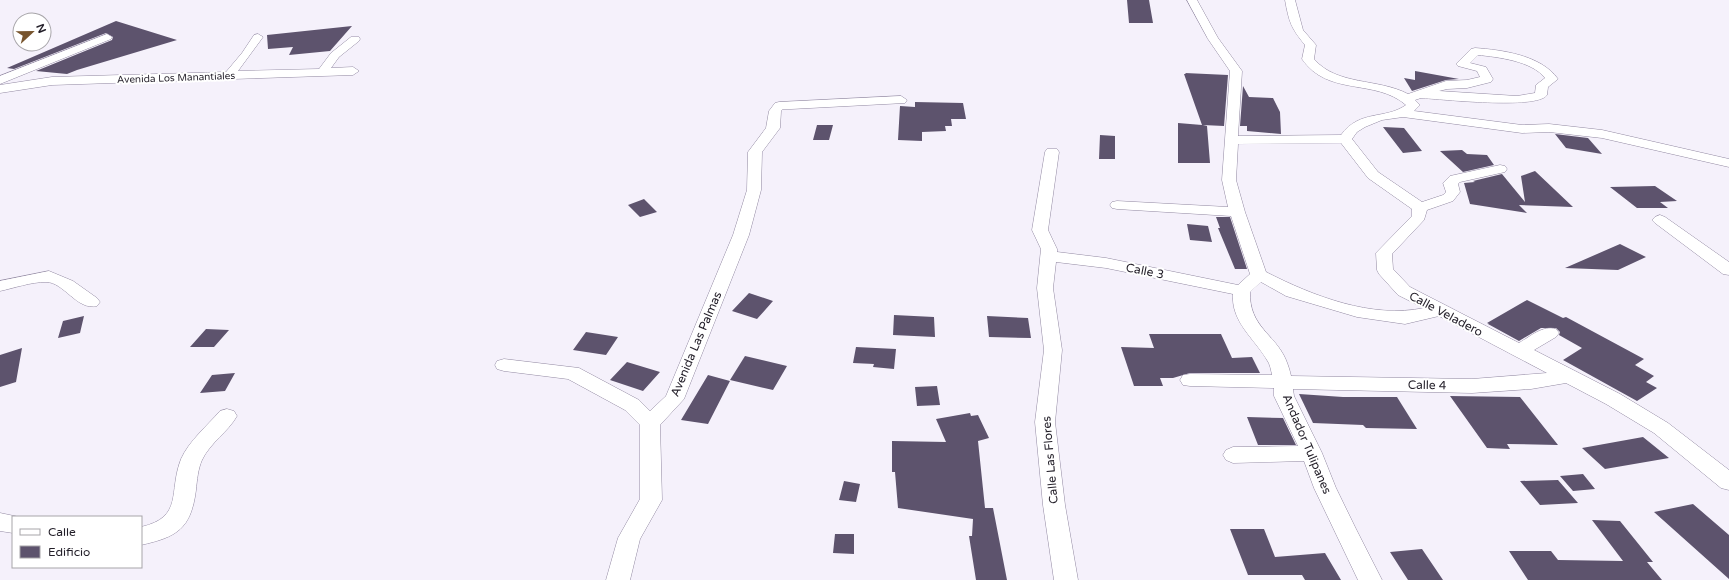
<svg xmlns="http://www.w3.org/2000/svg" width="1729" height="580" font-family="'Varela Round',sans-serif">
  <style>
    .building { fill: #5d536d }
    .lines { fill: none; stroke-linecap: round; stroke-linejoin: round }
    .street-casing { stroke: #9289a2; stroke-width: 1 }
    .street { fill: #fff; fill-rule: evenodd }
    .labels { text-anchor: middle; stroke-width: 4; stroke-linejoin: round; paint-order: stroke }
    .far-street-label { font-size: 10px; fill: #221e28; stroke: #fff }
    .street-label { font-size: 12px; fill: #221e28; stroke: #fff }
  </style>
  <rect width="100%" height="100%" fill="#f5f1fb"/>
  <!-- building -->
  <path class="building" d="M1127,0H1149L1153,23H1129Z
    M116,21L177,40L77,70L67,74L36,71L112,40L113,37L106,33L14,69L7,68Z
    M352,26L330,51L289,55L293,47L268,49L267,35Z
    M1415,71L1459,79L1446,80L1412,91L1404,78L1415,80Z
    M1185,73L1228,75L1224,126L1203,125L1207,126L1210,163H1178V123L1202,125L1184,74H1186Z
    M1243,86L1249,97L1273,98L1280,112L1281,134L1247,131V126H1240Z
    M915,102L963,103L966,119H951L952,126H945L946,131L922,132V141L898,140L900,106L915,107Z
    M817,125H833L829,140H813Z
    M1383,127L1404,128L1422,151L1403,153Z
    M1555,134L1588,138L1602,154L1566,148Z
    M1100,135L1115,136V159H1099Z
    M1462,150L1467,154L1487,155L1494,165L1463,172L1440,151Z
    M1535,171L1573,207L1519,205L1527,213L1470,204L1464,183L1475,182L1473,181L1502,174L1525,202L1521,176Z
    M1655,186L1677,201L1660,202L1668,208H1637L1610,187Z
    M644,199L657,212L640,217L628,205Z
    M1216,217H1230L1247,269H1235L1218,228H1220Z
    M1187,224L1208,226L1212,242L1190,240Z
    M1620,244L1646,257L1618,270L1565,268Z
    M749,293L773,301L757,319L732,311Z
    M1527,300L1563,318L1566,317L1644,359L1635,365L1654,376L1646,382L1657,388L1637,401L1563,360L1582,348L1559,335L1560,332L1556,328H1541L1519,341L1488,324H1489L1487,323Z
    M894,315L934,317L935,337L893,335Z
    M84,316L80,333L58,338L63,321Z
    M987,316L1028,318L1031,338L989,337Z
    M206,329L229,330L214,347H190Z
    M586,332L618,337L606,355L573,350Z
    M1149,334H1221L1232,358L1252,357L1260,373H1190L1173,378H1160L1163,386H1134L1121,347L1154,348Z
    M856,347L896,349L894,369L873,367L874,364L853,363Z
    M22,348L16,382L0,387V355Z
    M745,356L787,366L773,390L730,380Z
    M627,362L660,372L643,391L610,380Z
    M235,373L225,391L200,393L212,375Z
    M708,375L730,381L708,424L681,420Z
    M937,386L940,405L917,406L915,387Z
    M1299,394L1343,397H1397L1417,429L1366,428L1363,425L1313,423Z
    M1450,396L1520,397L1558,445L1507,444L1510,449L1487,448Z
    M970,413L971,416L978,415L989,438L978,441L985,508H993L1007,580H976L969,536H972L973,519L898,508L895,472H892V441L946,442L936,419Z
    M1247,417L1283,418L1296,445H1258Z
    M1643,437L1669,458L1605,469L1582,448Z
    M1583,474L1595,489L1573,491L1560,476Z
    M1558,480L1578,503L1540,505L1520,481Z
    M844,481L860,484L856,502L839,500Z
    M1693,504L1729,535V579L1654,512Z
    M1592,520L1620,521L1653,562H1647L1662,580H1528L1509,551H1551L1558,560L1623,561Z
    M1230,529H1264L1275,557L1325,553L1341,580H1305L1302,575H1248Z
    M835,534H854V554L833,553Z
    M1422,549L1443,580H1408L1390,552Z"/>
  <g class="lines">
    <defs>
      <path id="street" d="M1187,0H1197L1218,38L1242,71L1238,136L1341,135C1360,109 1385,120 1406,105C1375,78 1328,97 1302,59L1305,45C1291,28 1289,22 1285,0H1295L1303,30L1316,45L1314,59C1337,86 1378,78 1408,94L1446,81L1467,80L1480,77L1477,71L1458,66L1456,64L1471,49L1475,48C1502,50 1541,55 1558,79L1548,87L1547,95C1537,110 1441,99 1421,98L1415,100L1420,105L1414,111L1522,125L1549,124L1602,130L1729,159V167L1602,138L1549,132L1522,133L1403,117L1382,120L1365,127L1357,132L1352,139L1378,172L1422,202L1443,195L1446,192L1443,183L1450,176L1500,165L1505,166L1507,169L1505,172L1460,182L1458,184L1460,192L1453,201L1427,210L1424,220L1392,254L1393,269L1410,287L1519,343C1531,336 1543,325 1556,329L1559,333L1556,337L1534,350L1620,394L1668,423L1729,470V490L1721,488L1654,433L1606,404L1566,383L1531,389L1472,393L1293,389L1294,396L1322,453L1336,488L1356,529L1382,580H1358L1314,488L1304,461L1233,463L1226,460L1223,455L1226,450L1233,447L1298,446L1274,396V388L1190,386L1183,385L1180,380L1183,375L1190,374L1272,375C1271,370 1270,364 1267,360C1254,338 1231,322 1233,294L1106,268L1056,262L1053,288L1062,350L1055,422L1065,505L1078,580H1054L1043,505L1035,422L1044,350L1037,288L1041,249L1032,230L1045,152L1047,149H1057L1059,152L1048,230L1057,249V252L1106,258L1238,285L1250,274L1231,216L1117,209L1112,208L1110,205L1112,202L1117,201L1228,207L1222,180L1230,71L1208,39ZM1478,55C1498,57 1532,61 1545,78L1536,85L1535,93L1517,96L1439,91L1447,89L1467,88L1491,82L1493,79L1486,67L1470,63ZM1341,143L1368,178L1412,209V216L1376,253L1377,270L1379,274L1398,295L1424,308C1372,319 1313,296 1266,272L1245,212L1236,180L1238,144ZM1261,282L1286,296L1357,317L1405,324L1439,316L1547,373L1472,379L1291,376C1290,371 1288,365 1286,360C1275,334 1249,327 1250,292Z
        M107,34L112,37L111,39L0,84V76Z
        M258,34L263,37L238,71L319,69L331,53L351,37H359L360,39L359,41L339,57L331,68L353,67L359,71L353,75L52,85L0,93V85L52,77L226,72L242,53L254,35Z
        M901,96L907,100L905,103L791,109H783L781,111L780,128L762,152L761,190L749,235L684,399L660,425L662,500L640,539L630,580H606L618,538L640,499V425L625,410L568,379L504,371L497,369L495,365L497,361L504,359L579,368L639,400L650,411L666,396L733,235L747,190L748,152L766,128L769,111L775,103L779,102Z
        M1660,215L1665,217L1729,262V275L1723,274L1655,223L1652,220L1655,217Z
        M49,271L73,281L97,298L100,302L97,306C77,311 64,282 46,282C31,282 14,288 0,291V281Z
        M227,409L234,411L237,416C228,432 210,443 202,460C198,469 197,480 196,490C191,529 177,537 141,545V527C184,517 168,492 181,459C189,441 207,426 220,411Z
        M0,513L19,517H13V533L0,531Z"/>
    </defs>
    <!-- street casing -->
    <use href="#street" class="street-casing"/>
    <!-- street -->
    <use href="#street" class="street"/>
  </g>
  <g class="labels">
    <!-- far-street labels -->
    <g class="far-street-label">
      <text transform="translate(176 77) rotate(-2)" y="4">Avenida Los Manantiales</text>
    </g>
    <!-- street labels -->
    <g class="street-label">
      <text transform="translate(1145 271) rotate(11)" y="4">Calle 3</text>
      <text transform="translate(1446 314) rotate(28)" y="4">Calle Veladero</text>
      <text transform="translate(696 344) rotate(-67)" y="4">Avenida Las Palmas</text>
      <text transform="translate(1427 385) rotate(1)" y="4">Calle 4</text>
      <text transform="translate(1307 444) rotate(67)" y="4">Andador Tulipanes</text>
      <text transform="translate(1050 460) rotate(-95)" y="4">Calle Las Flores</text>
    </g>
  </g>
  <!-- legend -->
  <rect x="12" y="516" width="130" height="52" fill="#ffffff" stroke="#a7a5a9"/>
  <rect x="20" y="529" width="20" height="6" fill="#ffffff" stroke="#a7a5a9"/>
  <text x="48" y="536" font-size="12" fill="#221e28">Calle</text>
  <rect x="20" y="546" width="20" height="12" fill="#5d536d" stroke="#a7a5a9"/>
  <text x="48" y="556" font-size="12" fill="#221e28">Edificio</text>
  <!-- north arrow -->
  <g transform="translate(32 32) rotate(68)"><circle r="19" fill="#ffffff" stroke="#a7a5a9"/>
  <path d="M0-3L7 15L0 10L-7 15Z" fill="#77542d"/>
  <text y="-6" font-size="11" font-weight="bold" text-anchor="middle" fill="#221e28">N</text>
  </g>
</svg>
